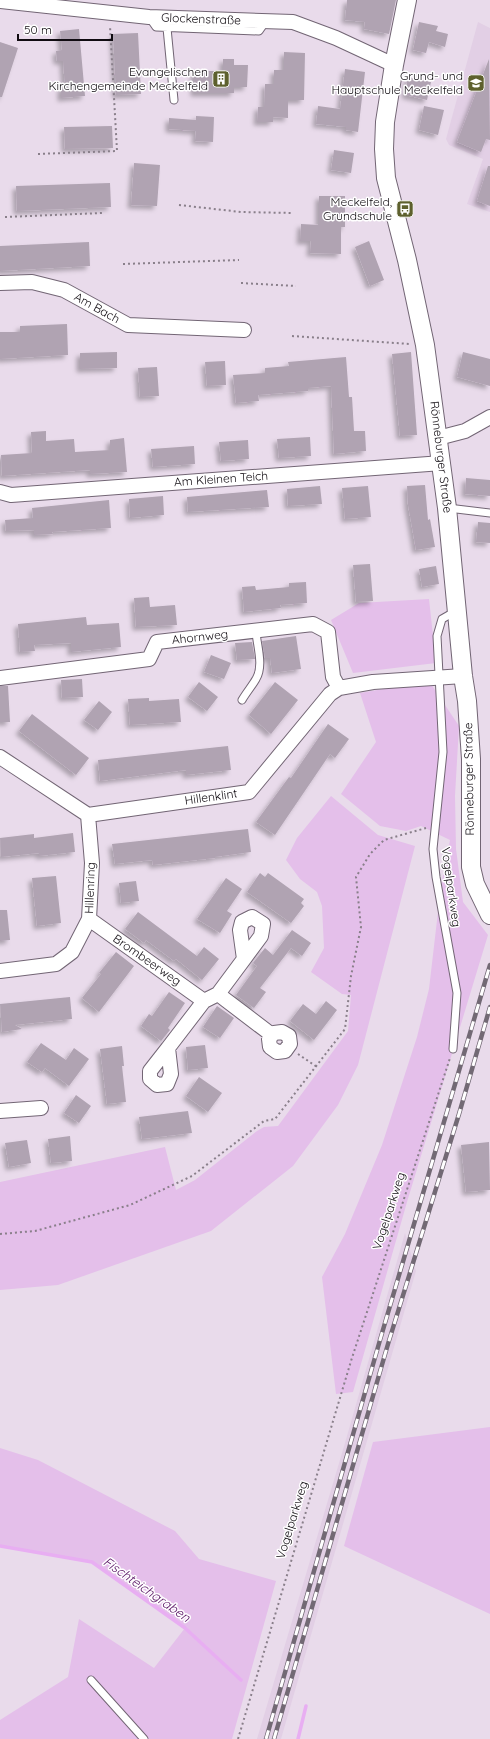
<svg xmlns="http://www.w3.org/2000/svg" width="490" height="1739" font-family="Quicksand,sans-serif">
  <style>
    .built { fill: #e2cfe5 }
    .green { fill: #e4bfea }
    .lines { fill: none; stroke-linecap: round; stroke-linejoin: round }
    .stream { stroke: #e8aef2; stroke-width: 3.5 }
    .building { fill: #b0a3b2; filter: url(#shadow) }
    .service-casing { stroke: #726574; stroke-width: 9 }
    .minor-casing { stroke: #726574; stroke-width: 16 }
    .tertiary-casing { stroke: #726574; stroke-width: 20 }
    .path { stroke: #897f8a; stroke-width: 2; stroke-dasharray: 2 3; stroke-linecap: butt }
    .service { stroke: #fff; stroke-width: 7 }
    .minor { stroke: #fff; stroke-width: 14 }
    .tertiary { stroke: #fff; stroke-width: 18 }
    .rail-casing { stroke: #726974; stroke-width: 4.5 }
    .rail { stroke: #fff; stroke-width: 3; stroke-dasharray: 9; stroke-linecap: butt }
    .labels { text-anchor: middle; stroke-width: 3; stroke-linejoin: round; paint-order: stroke }
    .street-label { font-size: 12px; fill: #100b11; stroke: #fff }
    .poi-label { font-size: 12px; fill: #100b11; stroke: #fff; text-anchor: end }
    .water-label { font-size: 13px; font-style: italic; fill: #591465; stroke: #fff }
  </style>
  <defs>
    <filter id="shadow"><feDropShadow dx="-3.5" dy="3.5" stdDeviation="2" flood-color="#0004"/></filter>
  </defs>
  <rect width="100%" height="100%" fill="#e9dbeb"/>
  <!-- built -->
  <path class="built" d="M478,22L490,28V212L467,204L483,159L449,145L446,139Z
    M405,1233L416,1271L281,1739H257L345,1443Z"/>
  <!-- green -->
  <path class="green" d="M429,599L436,663L353,673L331,620L359,603Z
    M429,681L459,726L455,796L456,849L463,902L488,935L407,1202L353,1392L336,1394L322,1277L345,1234L382,1145L417,1037L429,989L441,886L450,840L421,826L406,831L380,826L341,794L376,742L360,693Z
    M331,796L378,835L415,846L358,1065L338,1105L293,1166L211,1231L58,1285L0,1290V1182L165,1147L176,1190L195,1180L257,1131L264,1127L278,1126L348,1031L351,995L342,994L311,972L324,948L322,906L317,892L300,879L286,860L297,838Z
    M490,1427V1614L344,1546L373,1442Z
    M0,1448L38,1460L175,1531L199,1559L276,1581L232,1739H0V1720L68,1677L79,1619L154,1668L185,1628L92,1562L0,1546Z"/>
  <g class="lines">
    <!-- stream -->
    <path class="stream" d="M0,1546L92,1562L185,1628L241,1680
      M298,1739L306,1706"/>
  </g>
  <!-- building -->
  <path class="building" d="M347,0H396L389,34L364,29L365,22L345,20Z
    M419,22L438,26L436,31L448,34L445,47L429,42L426,53L413,50Z
    M79,29L85,96L61,98V87H65L63,61H57L56,51L62,50L60,31Z
    M138,33L141,94L116,95L113,34Z
    M0,42L18,48L2,97H0Z
    M284,52L305,53L304,100H288V118L273,117V122H257L258,107H264L265,84H274V70H284Z
    M223,59H234V65H248L247,87H234V93H194V71H223Z
    M489,59L490,140L486,139L481,152L457,142Z
    M345,69L365,72L358,132L346,130V127L316,124L318,106L340,109Z
    M408,77L431,82L427,100L405,95Z
    M424,106L444,110L438,135L419,130Z
    M196,116L214,117L213,142L195,141L196,131L169,129V118L196,120Z
    M112,126L113,148L65,149L64,127Z
    M334,150L354,153L351,173L331,170Z
    M134,163L160,165L157,206L131,205Z
    M488,166H490V206L477,201Z
    M110,183L111,207L17,211L16,186Z
    M319,196H345V227H341V254L310,253L311,241H300L301,224L319,225Z
    M369,241L384,280L370,286L355,247Z
    M89,242L90,266L0,271V246Z
    M67,324L68,355L0,359V332H20V326Z
    M117,352V368L80,369V353Z
    M411,352L417,435L400,436L392,354Z
    M463,352L490,359V386L457,377Z
    M346,357L349,397H352L354,431H365L366,451L334,454L331,386L308,388V391L258,395L259,401L236,403L233,375L265,373V368L289,366L288,362Z
    M225,361L226,385L207,386L205,362Z
    M157,367L159,396L140,397L138,368Z
    M46,431V441L74,439L75,452L110,450V440L124,438L127,472L90,474V470L2,476L1,455L32,453L31,432Z
    M310,437L311,456L279,458L277,439Z
    M248,440L249,459L221,461L219,442Z
    M194,446L195,464L153,467L151,449Z
    M466,478L490,480V496L465,494Z
    M425,485L428,520L430,519L435,547L416,550L408,505L407,486Z
    M320,486L322,504L288,506L287,489Z
    M368,486L371,517L345,519L342,488Z
    M267,490L269,507L188,512L187,497Z
    M163,496L164,515L130,518L129,499Z
    M109,500L111,528L52,532L53,534L34,535V530L6,531L5,520L33,518L32,508Z
    M478,522L490,523V543L476,542Z
    M370,564L373,601L356,602L353,565Z
    M436,566L439,584L422,587L419,569Z
    M306,582L307,603L280,605L281,608L244,612L242,587L255,586L256,590L289,587V583Z
    M149,597L150,607L175,605L177,625L136,627L134,598Z
    M86,617L87,625L119,623L121,647L71,652V643L34,645L35,651L20,652L18,624Z
    M296,636L301,669L272,673L270,658H265L262,641Z
    M252,642L255,659L237,660L235,643Z
    M211,655L231,663L224,679L204,672Z
    M82,679L83,697L62,698L61,680Z
    M199,682L218,697L207,711L188,697Z
    M275,682L298,700L271,734L249,715Z
    M0,686H8L10,722H0Z
    M149,698V701L179,699L181,722L130,725L128,699Z
    M99,701L112,712L98,730L84,720Z
    M32,714L89,758L76,775L19,731Z
    M328,724L349,739L335,758L330,754L275,835L256,822L289,777L291,778Z
    M228,746L231,770L186,775V770L100,781L98,760Z
    M248,829L251,852L215,857V858L153,865L152,860L115,864L112,844Z
    M73,833L75,852L39,856V853L1,857L0,838L34,834V838Z
    M260,873L265,877L268,873L304,899L301,903L304,906L291,923L247,892Z
    M56,876L61,923L37,926L32,878Z
    M226,878L242,889L227,911L232,914L220,933L197,919Z
    M136,881L139,901L121,903L119,883Z
    M0,910H7L10,940L0,941Z
    M138,912L197,956L204,947L219,959L202,980L176,959L174,961L146,940L144,943L125,929Z
    M292,930L311,943L302,956L291,948L260,988L266,992L254,1008L236,995L257,966L253,963L265,948L273,955Z
    M116,952L134,966L99,1012L82,998L101,974L99,973Z
    M169,992L185,1003L168,1028L170,1030L161,1041L141,1026L149,1014L152,1016Z
    M70,997L72,1019L15,1025L22,1029L2,1032L0,1004Z
    M326,1001L337,1010L314,1040L290,1021L303,1004L316,1014Z
    M217,1006L234,1018L220,1038L203,1027Z
    M41,1043L66,1060L74,1048L89,1059L69,1086L45,1068L42,1072L27,1062Z
    M205,1045L208,1068L188,1070L186,1047Z
    M122,1046L124,1066H122L126,1102L107,1104L100,1049Z
    M199,1077L222,1093L208,1112L186,1096Z
    M76,1095L91,1106L79,1123L64,1113Z
    M188,1111L192,1133L142,1139L139,1117Z
    M70,1136L72,1161L51,1163L48,1139Z
    M27,1140L31,1163L9,1167L5,1143Z
    M489,1142L490,1190L466,1192L461,1145Z"/>
  <g class="lines">
    <defs>
      <path id="service" d="M149,17L156,27L259,31L266,21
        M167,28L174,100
        M448,508L490,513
        M242,700C246,693 252,686 256,679C264,666 257,646 256,632
        M453,1049L457,993L436,877L433,849L443,752L437,636L442,619L456,611
        M91,1680L144,1739"/>
      <path id="minor" d="M0,1L149,17L293,22L336,38L394,65
        M0,283L32,282L64,290L128,325L244,330
        M438,438L465,431L490,417
        M0,492L11,495L442,463
        M0,678L149,659L157,642L313,624L328,632L333,677L339,688
        M0,757L88,815L249,792L330,694L339,688L373,682L463,676
        M89,919L204,1001L168,1048
        M0,971L56,964L72,952L89,919L92,863L88,815
        M218,994L272,1035L274,1033L282,1032L289,1036L290,1044L285,1051L277,1052L270,1047L269,1039L272,1035
        M204,1001L218,994L244,959L240,930L242,922L252,917L263,924L261,936L244,959
        M168,1048L171,1074L167,1084L157,1085L150,1079V1071Z
        M0,1111L41,1108"/>
      <path id="tertiary" d="M407,0L394,65L385,122L384,149L386,178L407,260L425,345L447,508L463,676L467,701L471,759V867L475,884L490,915"/>
    </defs>
    <!-- service casing -->
    <use href="#service" class="service-casing"/>
    <!-- minor casing -->
    <use href="#minor" class="minor-casing"/>
    <!-- tertiary casing -->
    <use href="#tertiary" class="tertiary-casing"/>
    <!-- path -->
    <path class="path" d="M38,154L117,151L110,26
      M179,205L241,212L292,213
      M5,217L102,213
      M123,264L239,260
      M241,283L296,286
      M292,336L410,344
      M298,1054L317,1067
      M0,1234L35,1231L130,1205L192,1176L264,1121L275,1119L345,1029L351,976L361,927L356,877L370,854L384,840L426,828
      M238,1739L351,1361L450,1058"/>
    <!-- service -->
    <use href="#service" class="service"/>
    <!-- minor -->
    <use href="#minor" class="minor"/>
    <!-- tertiary -->
    <use href="#tertiary" class="tertiary"/>
    <defs>
      <path id="rail" d="M266,1739L380,1340L490,965
        M274,1739L388,1344L459,1114L490,1007"/>
    </defs>
    <!-- rail casing -->
    <use href="#rail" class="rail-casing"/>
    <!-- rail -->
    <use href="#rail" class="rail"/>
  </g>
  <!-- icons -->
  <defs>
    <symbol id="building-square" viewBox="-11 -11 22 22"><rect x="-9" y="-9" width="18" height="18" rx="4" fill="#5d602d" stroke="#fff"/><path d="M-4-6H4V6H1V3H-1V6H-4ZM-2.5-4.3h1.7v1.8h-1.7ZM.8-4.3h1.7v1.8H.8ZM-2.5-1h1.7V.8h-1.7ZM.8-1h1.7V.8H.8Z" fill="#fff"/></symbol>
    <symbol id="school-square" viewBox="-11 -11 22 22"><rect x="-9" y="-9" width="18" height="18" rx="4" fill="#5d602d" stroke="#fff"/><path d="M0-5L7-2L0 1L-7-2ZM-4 1L0 2.5L4 1V4Q0 6-4 4Z" fill="#fff"/></symbol>
    <symbol id="bus-square" viewBox="-11 -11 22 22"><rect x="-9" y="-9" width="18" height="18" rx="4" fill="#5d602d" stroke="#fff"/><path d="M-5-6H5V4H4V6H2V4H-2V6H-4V4H-5ZM-3.5-4V0h7V-4ZM-3.5 1.2v1.5H-2V1.2ZM2 1.2v1.5H3.5V1.2Z" fill="#fff"/></symbol>
  </defs>
  <g fill-rule="evenodd">
    <use href="#building-square" x="211" y="69" width="20" height="20"/>
    <use href="#school-square" x="466" y="73" width="20" height="20"/>
    <use href="#bus-square" x="395" y="199" width="20" height="20"/>
  </g>
  <g class="labels">
    <!-- street labels -->
    <g class="street-label">
      <text transform="translate(201 19) rotate(2)" y="4">Glockenstraße</text>
      <text transform="translate(97 308) rotate(29)" y="4">Am Bach</text>
      <text transform="translate(441 457) rotate(83)" y="4">Rönneburger Straße</text>
      <text transform="translate(221 479) rotate(-4)" y="4">Am Kleinen Teich</text>
      <text transform="translate(200 637) rotate(-6)" y="4">Ahornweg</text>
      <text transform="translate(469 779) rotate(-91)" y="4">Rönneburger Straße</text>
      <text transform="translate(211 797) rotate(-8)" y="4">Hillenklint</text>
      <text transform="translate(451 887) rotate(82)" y="4">Vogelparkweg</text>
      <text transform="translate(90 888) rotate(-88)" y="4">Hillenring</text>
      <text transform="translate(147 960) rotate(35)" y="4">Brombeerweg</text>
      <text transform="translate(389 1211) rotate(-72)" y="4">Vogelparkweg</text>
      <text transform="translate(292 1520) rotate(-73)" y="4">Vogelparkweg</text>
    </g>
    <!-- poi labels -->
    <g class="poi-label">
      <text x="208" y="76">Evangelischen<tspan x="208" dy="14">Kirchengemeinde Meckelfeld</tspan></text>
      <text x="463" y="80">Grund- und<tspan x="463" dy="14">Hauptschule Meckelfeld</tspan></text>
      <text x="392" y="206">Meckelfeld,<tspan x="392" dy="14">Grundschule</tspan></text>
    </g>
    <!-- water labels -->
    <g class="water-label">
      <text transform="translate(147 1589) rotate(35)" y="5">Fischteichgraben</text>
    </g>
  </g>
  <!-- scale -->
  <path d="M18 34v6h94v-6" fill="none" stroke="#100b11" stroke-width="2"/>
  <text x="24" y="34" font-size="12" fill="#100b11" stroke="#ffffff" stroke-width="3" paint-order="stroke">50 m</text>
</svg>
